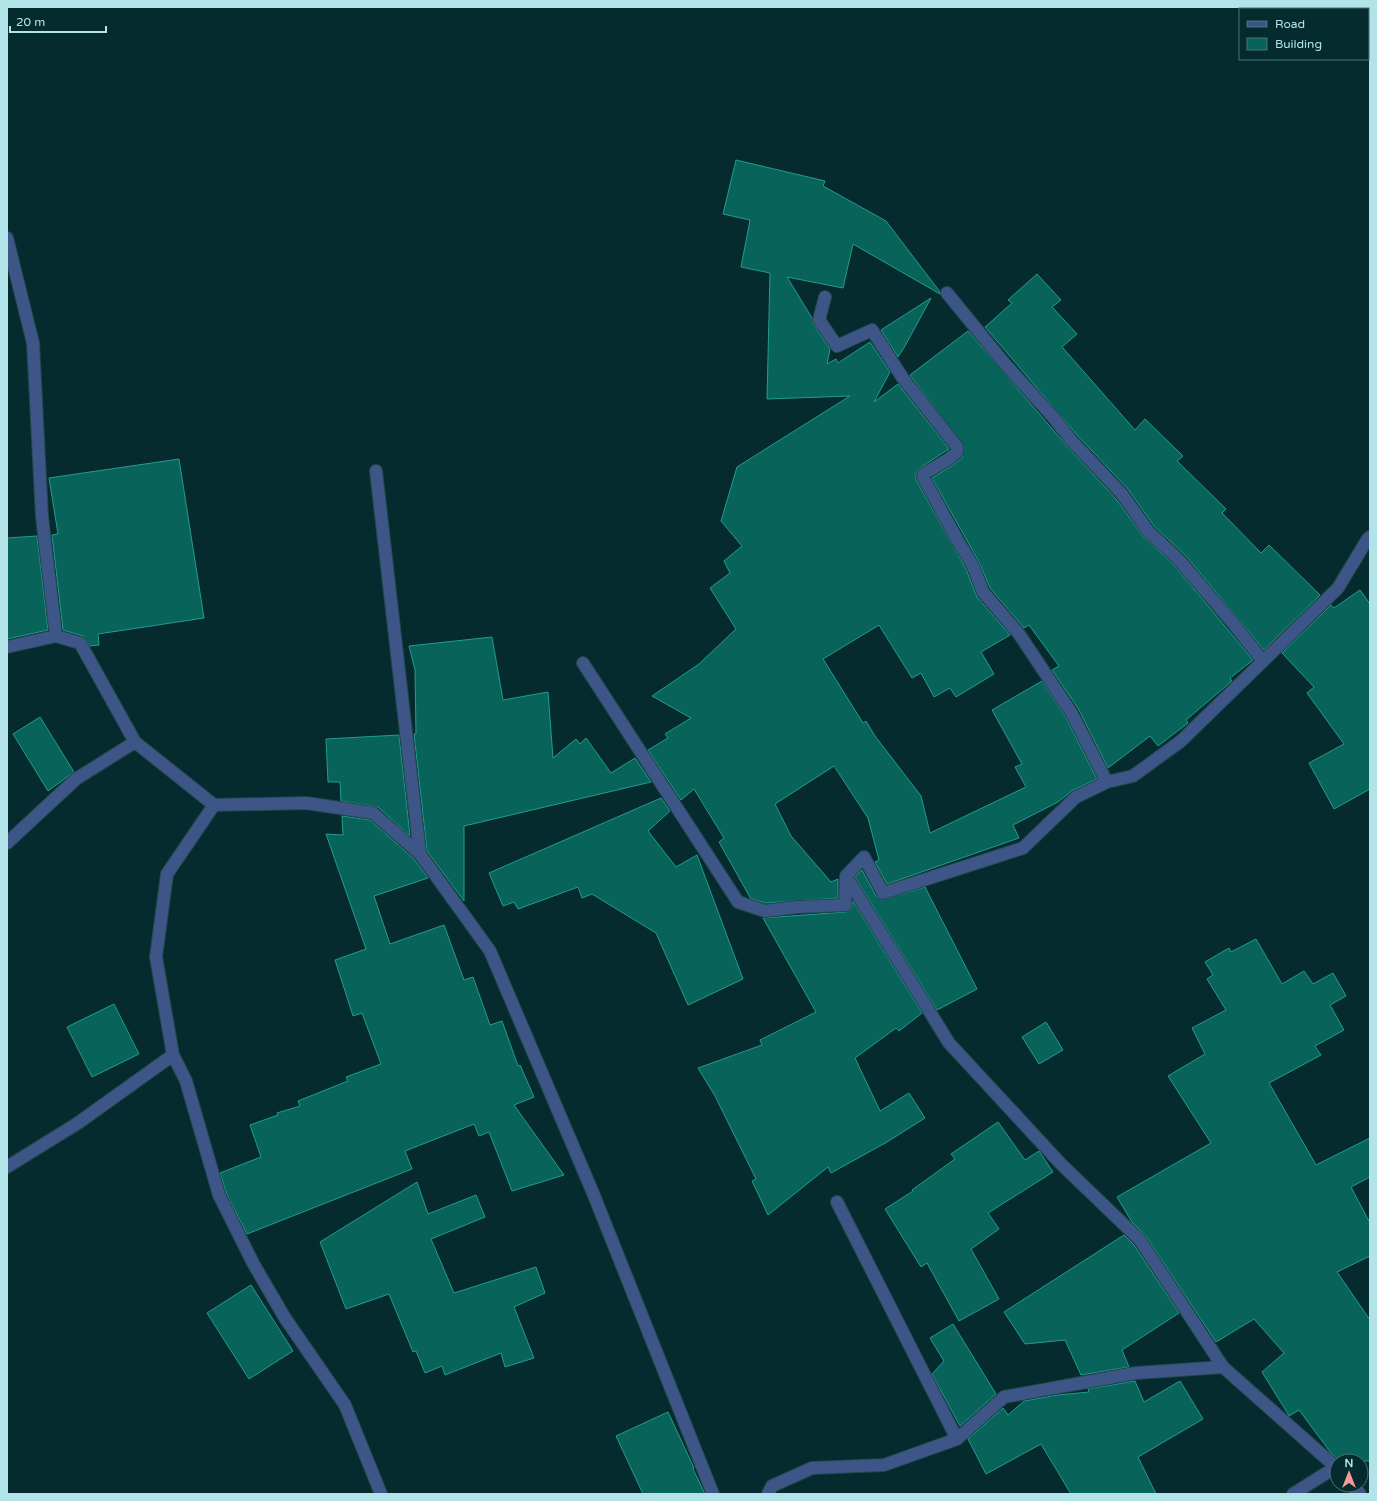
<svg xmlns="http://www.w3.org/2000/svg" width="1377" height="1501" font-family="'Varela Round',sans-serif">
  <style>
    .building { fill: #08645b; stroke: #239c8e }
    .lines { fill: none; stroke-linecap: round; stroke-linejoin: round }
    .minor-casing { stroke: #21484c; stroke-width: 14 }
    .minor { stroke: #3d5687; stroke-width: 12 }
  </style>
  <rect width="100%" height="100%" fill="#052b2e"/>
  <!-- building -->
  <path class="building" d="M736,160L825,181L823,186L886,221L940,292V294L853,244L843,288L787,277L812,318L813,324L830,349L827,364L836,359L838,363L870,342L890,372L874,402L898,384L949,449L921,467L916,474V480L966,569L977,597L1010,635L981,652L994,674L956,697L950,688L934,697L921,673L912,678L879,625L823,659L863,723L866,721L875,736L921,796L930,833L1026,787L1015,767L1022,764L992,710L1042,681L1065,716L1097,779L1073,790L1058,802L1013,825L1019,838L887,884L875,862L879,860L868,818L834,766L775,804L791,836L831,882L838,879V898L766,903L751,899L719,842L724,838L694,789L681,800L648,750L668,738L665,734L691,718L652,696L699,664L736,629L710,588L730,573L724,561L742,546L721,521L737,467L850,396L767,399L770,273L741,267L750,220L723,214Z
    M1037,274L1061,300L1052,307L1077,334L1062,347L1135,430L1145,419L1183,456L1177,461L1226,509L1222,513L1261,553L1269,545L1320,595L1264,650L1186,556L1154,526L1128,489L1077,435L985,327L1012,303L1008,300Z
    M931,298L905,346L898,357L881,330Z
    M968,331L1066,445L1116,499L1143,536L1175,566L1253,660L1230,678L1232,681L1186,720L1188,723L1158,746L1150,736L1108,768L1078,708L1052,670L1059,666L1029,625L1024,628L990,588L979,562L932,478L953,465L962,458L964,447L910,375Z
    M179,459L204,618L98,634L99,645L90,646L83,636L63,630L52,535L58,534L49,478Z
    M37,536L48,630L7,639V538Z
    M1360,590L1370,604V789L1334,809L1309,763L1344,744L1307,693L1314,687L1282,653L1331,605L1334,608Z
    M492,637L503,700L548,692L553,758L576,739L580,744L586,738L611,773L635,758L651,782L464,826V901L427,851L414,734H416L415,670L409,646Z
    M40,717L74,772L48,791L13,734Z
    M399,735L410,836L378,807L341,801L340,782H328L326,739Z
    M661,798L670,811L648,831L676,867L697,855L743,979L688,1005L656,933L592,894L582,898L578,887L518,909L514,902L503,906L489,873Z
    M342,816L370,820L414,859L428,878L374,896L390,944L444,925L464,980L473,977L490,1025L502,1021L518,1066L520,1065L534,1097L514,1105L564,1175L512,1191L489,1132L479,1136L474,1124L405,1151L412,1169L247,1234L227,1195L220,1173L261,1157L250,1125L278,1115L277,1113L300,1106L298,1101L348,1081L346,1077L381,1064L362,1013L353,1016L335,960L366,949L326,834L343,835Z
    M862,870L876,896L882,900L925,887L977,989L937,1010L855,877Z
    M853,901L922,1013L899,1031L896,1028L855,1058L880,1111L909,1093L925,1118L887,1142L831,1173L828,1167L768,1215L752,1181L756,1179L715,1096L698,1068L762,1045L760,1040L816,1012L763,918L846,912L851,909Z
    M1256,939L1282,984L1304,971L1313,984L1333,973L1346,996L1330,1005L1344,1030L1315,1046L1321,1055L1269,1083L1316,1165L1370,1138V1177L1351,1187L1370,1223V1256L1337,1272L1370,1320V1461H1340L1331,1453L1299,1410L1289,1416L1288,1414L1262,1372L1284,1353L1254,1319L1216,1342L1146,1236L1132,1222L1117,1197L1211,1143L1168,1076L1205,1054L1192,1028L1226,1010L1207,979L1213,975L1205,962L1229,948L1231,952Z
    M114,1004L139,1054L92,1077L67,1027Z
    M1046,1022L1063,1050L1039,1064L1022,1037Z
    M998,1122L1025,1160L1039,1151L1053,1172L988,1213L999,1229L971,1249L999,1299L959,1321L927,1263L921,1267L885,1209L913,1191L912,1190L955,1159L951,1154Z
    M417,1182L428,1214L476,1195L485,1217L431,1239L454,1293L536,1267L545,1293L514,1307L534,1358L505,1367L501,1353L445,1375L442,1366L425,1373L416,1351L413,1352L389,1294L346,1309L320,1242Z
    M1124,1235L1134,1245L1179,1313L1122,1350L1129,1367L1081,1375L1065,1340L1025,1344L1004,1312Z
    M251,1285L293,1351L249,1379L207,1313Z
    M953,1324L996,1394L960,1426L932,1374L944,1361L930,1338Z
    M1135,1381L1144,1402L1180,1381L1203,1419L1138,1457L1156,1494H1071L1041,1444L986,1474L968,1439L1003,1408L1008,1415L1024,1401L1058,1395L1089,1392L1088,1389Z
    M668,1412L694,1468L693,1469L705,1494H643L616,1436Z"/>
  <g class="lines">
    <defs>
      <path id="minor" d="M7,238L33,343L42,517L56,636L80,643L135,742L214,805L306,803L373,813L420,854L490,951L593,1193L713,1494
        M947,293L1005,364L1053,417L1071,440L1122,494L1148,531L1180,561L1232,622L1263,661
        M825,297L819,320L837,346L872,330L902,377L957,447V452L949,459L925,473L923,477L958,541L973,566L983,592L1019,634L1071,712L1107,782
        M376,471L420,854
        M7,647L56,636
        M583,663L738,902L765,911L798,907L845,905L846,876L864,857L883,893L1023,848L1076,797L1107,782L1133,776L1181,741L1338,588L1367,540L1370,537
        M214,805L167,874L156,957L173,1055L186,1081L219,1195L253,1263L285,1318L345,1405L381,1494
        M7,843L76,779L135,742
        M846,876L949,1043L1061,1164L1140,1240L1223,1367L1337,1468
        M7,1167L78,1123L173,1055
        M837,1202L957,1439
        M1352,1485L1360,1494
        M768,1494L772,1486L812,1468L884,1465L957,1439L1004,1397L1136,1373L1223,1367
        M1293,1494L1336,1467"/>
    </defs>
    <!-- minor casing -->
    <use href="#minor" class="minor-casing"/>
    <!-- minor -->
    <use href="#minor" class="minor"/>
  </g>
  <!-- border -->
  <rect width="1377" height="1501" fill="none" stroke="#b1e3e8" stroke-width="16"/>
  <!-- legend -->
  <rect x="1239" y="8" width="130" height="52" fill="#052b2e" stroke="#4a7578"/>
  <rect x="1247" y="21" width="20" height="6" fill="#3d5687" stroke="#4a7578"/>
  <text x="1275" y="28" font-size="12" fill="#b1e3e8">Road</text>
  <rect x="1247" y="38" width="20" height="12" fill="#08645b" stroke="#4a7578"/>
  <text x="1275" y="48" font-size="12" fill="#b1e3e8">Building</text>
  <!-- north arrow -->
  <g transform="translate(1349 1473)"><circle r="19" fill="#052b2e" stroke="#4a7578"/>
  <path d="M0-3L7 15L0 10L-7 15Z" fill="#f59b97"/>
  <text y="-6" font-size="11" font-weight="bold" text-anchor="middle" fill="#b1e3e8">N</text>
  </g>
  <!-- scale -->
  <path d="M10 26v6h96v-6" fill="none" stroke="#b1e3e8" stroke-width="2"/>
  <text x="16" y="26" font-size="12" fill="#b1e3e8" stroke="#052b2e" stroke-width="3" paint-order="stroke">20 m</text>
</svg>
